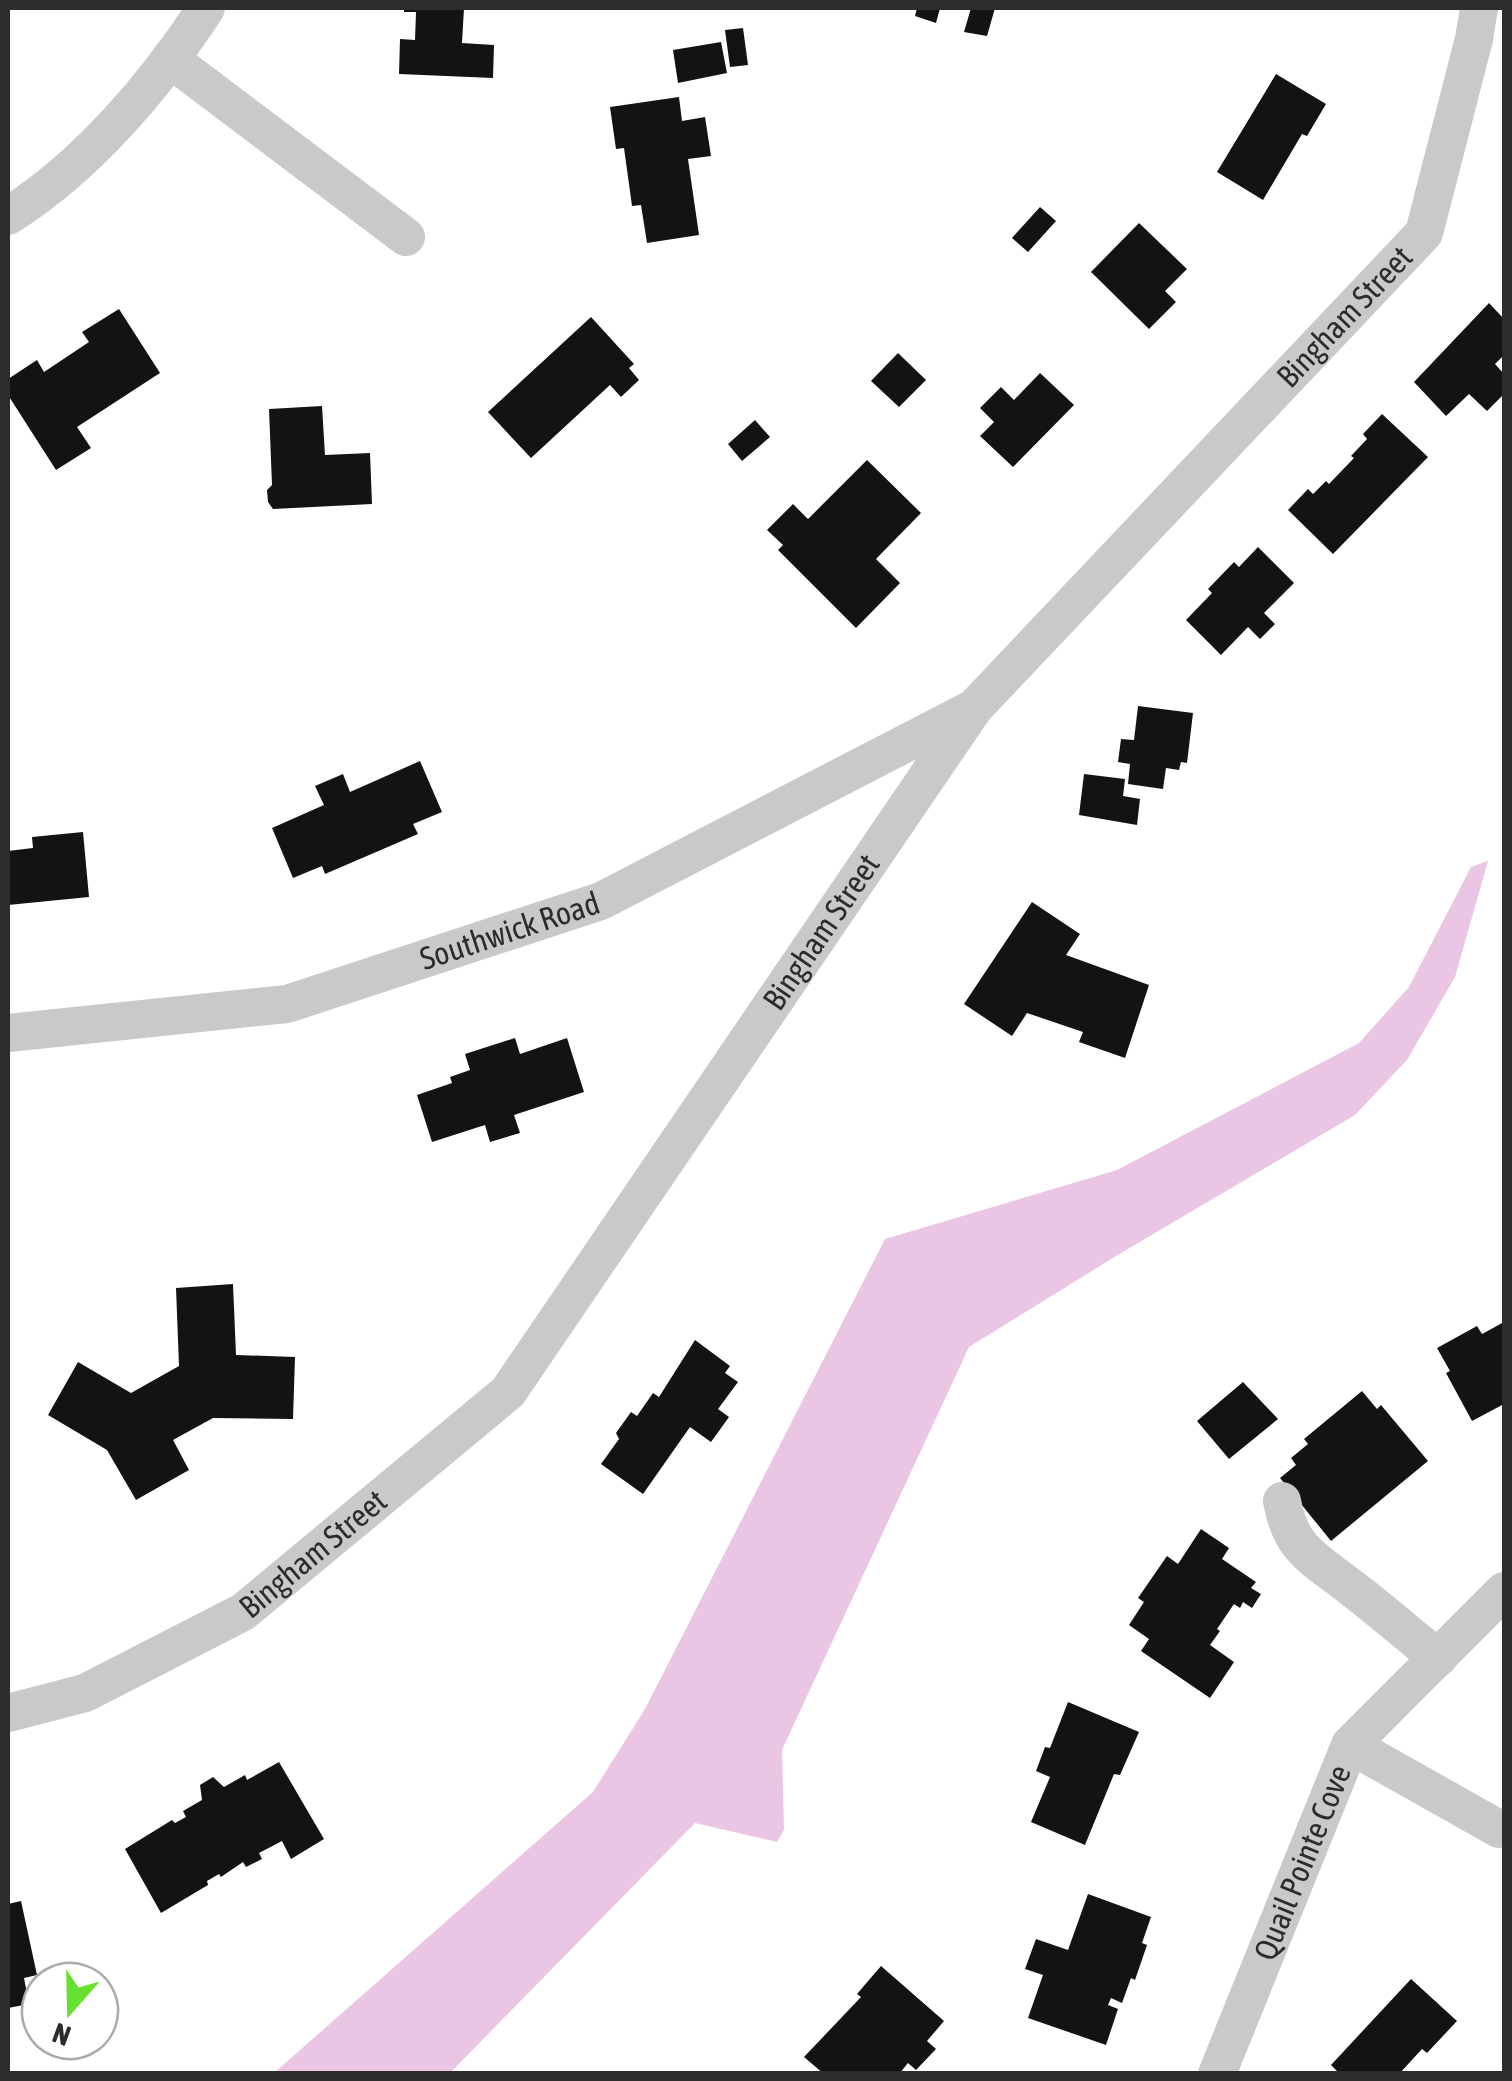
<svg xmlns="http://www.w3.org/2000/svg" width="1512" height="2081" font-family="'Asap Condensed',sans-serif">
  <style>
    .water { fill: #eac5e4 }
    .building { fill: #131313 }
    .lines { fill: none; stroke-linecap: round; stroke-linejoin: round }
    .minor { stroke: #c9c9c9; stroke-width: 38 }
    .labels { text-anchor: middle; stroke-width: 10; stroke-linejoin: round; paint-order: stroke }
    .street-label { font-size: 32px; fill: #2c2c2c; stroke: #fff }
  </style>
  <rect width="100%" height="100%" fill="#fff"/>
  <!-- water -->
  <path class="water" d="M1488,861L1455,977L1407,1060L1355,1115L1116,1256L969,1347L782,1750L784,1830L777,1842L695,1823L450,2073H274L593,1792L645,1709L885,1239L1117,1170L1359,1043L1409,987L1471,867Z"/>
  <!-- building -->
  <path class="building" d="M404,8H464L462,43L494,45L493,78L399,74L400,39L415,40L416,12H404Z
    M917,8H940L936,23L915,16Z
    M971,8H995L987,36L964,32Z
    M743,28L748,65L730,67L725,30Z
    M721,42L727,73L678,83L673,50Z
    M1276,74L1326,104L1307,136L1302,134L1263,200L1217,172Z
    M679,97L682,121L705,117L711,156L688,159L699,235L647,243L641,205L632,206L624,148L616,149L610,107Z
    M1040,207L1056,221L1028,252L1012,238Z
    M1139,223L1187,269L1165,291L1176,302L1149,329L1091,272Z
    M1489,303L1504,319V355L1495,364L1504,374V394L1487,411L1469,394L1446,416L1414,382Z
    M119,309L160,373L77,427L91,448L56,470L8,395V379L37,360L44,372L89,342L82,332Z
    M591,317L634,364L629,368L639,380L621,397L610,385L531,458L488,412Z
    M898,353L926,380L899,407L871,381Z
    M1040,373L1074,405L1013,467L980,436L994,422L980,408L1001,387L1014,400Z
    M322,406L325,455L370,453L372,504L273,509L268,502L267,490L272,485L269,409Z
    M1382,414L1428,457L1333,554L1288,510L1308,489L1313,494L1326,481L1329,484L1354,458L1351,456L1367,439L1363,434Z
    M755,420L770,437L742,461L728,444Z
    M867,460L921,513L876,559L900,583L856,628L778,550L783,545L767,530L793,504L808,519Z
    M1258,547L1294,583L1264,613L1275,624L1260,639L1248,627L1221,655L1186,620L1212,593L1208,589L1234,562L1239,567Z
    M1138,706L1193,713L1187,763L1181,762L1179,770L1166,768L1163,789L1128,784L1130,764L1118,762L1121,739L1134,740Z
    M420,761L442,812L413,824L418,834L325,874L322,866L293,878L272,828L324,805L315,786L343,774L350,792Z
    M1084,774L1125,779L1123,796L1140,799L1137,825L1079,815Z
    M83,832L89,897L8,905V851L33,848L32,837Z
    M1032,902L1080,934L1066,955L1149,985L1125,1058L1079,1042L1083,1032L1027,1013L1012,1036L964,1004Z
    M515,1038L520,1054L567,1038L584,1092L514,1115L520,1133L490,1142L485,1125L432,1142L417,1095L452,1083L450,1077L470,1070L465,1054Z
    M233,1284L236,1355L295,1357L293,1419L213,1418L173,1440L189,1470L136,1500L107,1450L48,1415L78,1362L131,1393L179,1366L176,1288Z
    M1504,1322V1404L1472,1421L1446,1373L1450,1371L1437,1348L1477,1326L1482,1334Z
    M695,1340L730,1366L725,1373L738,1382L718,1409L729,1417L711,1442L690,1427L643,1494L601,1464L619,1439L616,1433L631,1412L637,1416L653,1393L659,1397Z
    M1243,1382L1278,1419L1229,1459L1197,1421Z
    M1362,1391L1377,1409L1381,1405L1428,1461L1331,1541L1280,1478L1296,1465L1291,1458L1308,1444L1304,1439Z
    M1201,1529L1229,1548L1222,1559L1256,1582L1251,1588L1261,1594L1252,1608L1243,1602L1240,1608L1234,1604L1217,1629L1220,1631L1210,1645L1234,1662L1210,1698L1141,1651L1149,1639L1129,1625L1144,1602L1138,1598L1167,1556L1178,1564Z
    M1068,1702L1139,1732L1120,1775L1114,1774L1085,1845L1031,1822L1050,1777L1036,1771L1045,1747L1050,1748Z
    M279,1762L324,1839L291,1859L282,1841L259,1853L262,1859L246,1867L243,1862L221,1877L219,1874L207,1881L208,1885L161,1913L125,1849L172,1820L175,1823L186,1817L183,1811L202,1800L200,1785L213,1777L224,1787L245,1775L247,1780Z
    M1088,1894L1151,1917L1142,1943L1147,1945L1135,1980L1131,1978L1122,2003L1111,1998L1108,2005L1118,2009L1106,2045L1028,2018L1043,1975L1025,1969L1036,1939L1068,1950Z
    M21,1901L37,1975L24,1978L29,2004L8,2008V1904Z
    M881,1966L944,2021L927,2041L936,2049L916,2070L908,2063L899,2074H824L804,2057L861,1997L857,1994Z
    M1411,1979L1457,2021L1427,2053L1422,2049L1399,2074H1340L1331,2065Z"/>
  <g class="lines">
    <!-- minor -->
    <g class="minor">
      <path d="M170,59L406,237"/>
      <path d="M8,216C87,166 155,86 206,8"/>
      <path id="s1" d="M8,1033L287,1004L601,901L970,710"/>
      <path d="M1282,1501C1291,1552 1317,1560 1353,1589C1382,1611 1409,1635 1438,1658"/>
      <path id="s2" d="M8,1713L85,1693L243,1612L508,1392L974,708L1424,233L1474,39L1479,8"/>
      <path d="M1350,1745L1499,1829"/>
      <path id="s3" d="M1217,2074L1350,1745L1504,1591"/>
    </g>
  </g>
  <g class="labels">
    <!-- street labels -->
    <g class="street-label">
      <text dy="11" stroke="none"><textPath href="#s2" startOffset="1968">Bingham Street</textPath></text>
      <text dy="11" stroke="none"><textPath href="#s1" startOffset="515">Southwick Road</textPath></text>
      <text dy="11" stroke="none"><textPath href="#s2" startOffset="1158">Bingham Street</textPath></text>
      <text dy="11" stroke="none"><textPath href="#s2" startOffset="348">Bingham Street</textPath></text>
      <text dy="11" stroke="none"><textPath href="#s3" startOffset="228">Quail Pointe Cove</textPath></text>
    </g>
  </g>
  <!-- border -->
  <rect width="1512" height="2081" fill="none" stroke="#2c2c2c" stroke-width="20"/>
  <!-- north arrow -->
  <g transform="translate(70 2011) rotate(200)"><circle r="48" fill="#ffffff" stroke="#ababab" stroke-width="2.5"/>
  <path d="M0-8L18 38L0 25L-18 38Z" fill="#67e12f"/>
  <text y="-15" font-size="28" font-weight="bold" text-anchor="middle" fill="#2c2c2c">N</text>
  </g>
</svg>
